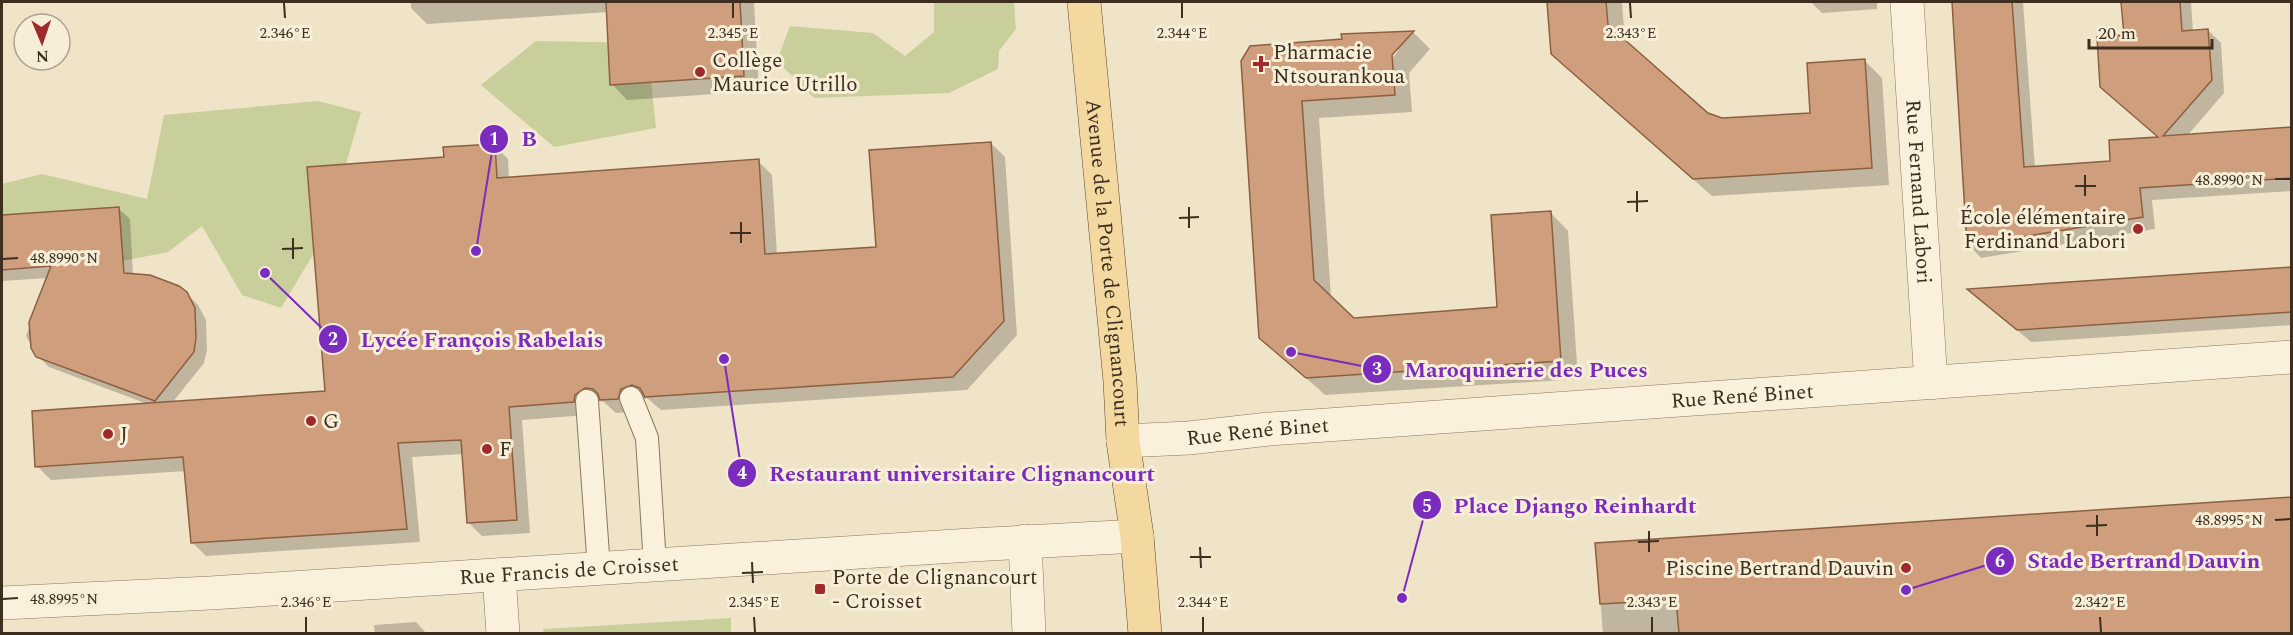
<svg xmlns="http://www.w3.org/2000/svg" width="2293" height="635" font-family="Spectral,serif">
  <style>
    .green { fill: #c9cf9b }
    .shadow { fill: #0003; fill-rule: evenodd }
    .building { fill: #cf9f7d; stroke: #8d5f41; stroke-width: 1.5 }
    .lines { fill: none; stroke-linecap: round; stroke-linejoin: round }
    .lane-casing { stroke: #8d765c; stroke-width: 24 }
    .street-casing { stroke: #8d765c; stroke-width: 34 }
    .primary-casing { stroke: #5b4430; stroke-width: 34 }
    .lane { stroke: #faf1dc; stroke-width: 22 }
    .street { stroke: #faf1dc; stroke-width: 33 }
    .primary { stroke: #f3d9a0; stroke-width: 33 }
    .ticks { fill: none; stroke: #3d2e20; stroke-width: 2 }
    .poi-dot { fill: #9e2a2b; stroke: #f7eed8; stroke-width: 2 }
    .labels { text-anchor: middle; stroke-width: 6; stroke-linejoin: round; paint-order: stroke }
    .poi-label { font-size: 21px; fill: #3d2e20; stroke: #f7eed8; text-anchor: start }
    .street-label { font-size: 21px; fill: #3d2e20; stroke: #f7eed8 }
    .ticks-label { font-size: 15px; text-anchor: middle; fill: #3d2e20; stroke: #f7eed8; stroke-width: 6; stroke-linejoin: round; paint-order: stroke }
    .leader { fill: none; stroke: #7b2cbf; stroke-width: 2 }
    .callout-dot { fill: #7b2cbf; stroke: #f7eed8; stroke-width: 2 }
    .mark-label { font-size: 18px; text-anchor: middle; font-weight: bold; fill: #fff }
    .callout-label { font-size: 22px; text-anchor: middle; font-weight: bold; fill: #7b2cbf; stroke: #f7eed8; stroke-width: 6; stroke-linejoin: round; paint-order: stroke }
  </style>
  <rect width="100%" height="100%" fill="#f0e4c8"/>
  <!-- green -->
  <path class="green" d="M934,2H1014L1016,29L999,51L998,69L949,93L814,98L777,61L790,26L873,33L905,56L934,32Z
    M536,41L647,43L656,128L554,147L481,85Z
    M318,101L361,112L346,164L307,167L314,253L281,308L242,295L202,226L168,252L123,261L119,207L2,215V184L42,174L147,199L164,115Z
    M731,618V633H544L543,629Z"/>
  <!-- shadow -->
  <path class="shadow" d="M411,2H754L759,91L627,100L612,84L608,12L427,24L411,8Z
    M1549,2H1622L1625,42L1707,115L1722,120L1811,115L1864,60L1882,78L1889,185L1712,196L1552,54Z
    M1811,2H1877V9L1822,13Z
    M1954,2H2023L2035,168L2111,163L2159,138L2125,36L2123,2H2191L2193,32L2208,30L2221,43L2224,93L2187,136L2292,129V191L2152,200L2155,229L1981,258L1969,245Z
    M1413,32L1430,49L1409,73L1412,112L1319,118L1331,297L1354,319L1499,309L1551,213L1568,231L1578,379L1325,395L1261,337L1242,61L1343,40V36ZM1395,50H1399L1389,62L1386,60Z
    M991,143L1005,157L1017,335L967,390L661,410L647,398L634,403L632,412L616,413L604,402L600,401L589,409L587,415L522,420L530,533L482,536L468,522L463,454L412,457L420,542L206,556L192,542L186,471L51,480L37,466L150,405L49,367L38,356L26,336L48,278L2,281V218L119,209L130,219L133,275L186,293L198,305L206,320L207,350L204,363L172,403L326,393L445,158L494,145L508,159L509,178L758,161L772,175L777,255L878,248Z
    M2292,268V325L2031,342L1971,290Z
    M2292,498V634H1603L1596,545Z
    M416,622L427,634H375L374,625Z"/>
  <!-- building -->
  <path class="building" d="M606,2H740L744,76L610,85Z
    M1547,2H1606L1608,25L1708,113L1722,118L1810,113L1807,63L1865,59L1872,168L1693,179L1551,54Z
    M1952,2H2012L2024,167L2110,161L2109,140L2158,137L2100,87L2097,37L2124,35L2121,2H2180L2182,31L2208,29L2212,80L2163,136L2292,127V178L2140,188L2143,217L1967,246Z
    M1414,31L1392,55L1395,95L1302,101L1314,280L1354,318L1497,307L1491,215L1551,211L1561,361L1306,378L1259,338L1241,61L1250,46L1342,39L1341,34Z
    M991,142L1004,321L953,377L645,397L640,388L632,385L621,389L618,399L600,400L598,394L593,389L585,388L575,395L574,402L509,407L517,520L467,523L461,440L398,443L407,529L349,533L191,543L183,457L35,467L32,411L325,391L307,167L444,157L443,147L495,144L497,178L759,159L765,254L876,247L869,150Z
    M119,207L124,273L150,275L179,286L187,292L195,308L196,338L194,352L155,401L36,357L31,348L29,322L51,266L2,270V215Z
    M2292,267V312L2017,330L1967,289Z
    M2292,497V633H1679L1676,600L1600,604L1595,543Z"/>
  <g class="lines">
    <defs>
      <path id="lane" d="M631,398L647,438L655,565
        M587,401L599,569"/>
      <g id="street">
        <path id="s1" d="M1907,2L1931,383"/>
        <path id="s2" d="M1123,441L1189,438L1269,429L2292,357"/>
        <path d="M1025,541L1029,634"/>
        <path d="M499,575L503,634"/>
        <path id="s3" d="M2,603L210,593L971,545L1137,536"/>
      </g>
      <g id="primary">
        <path id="s4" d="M1084,2L1120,381L1123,441L1137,536L1145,634"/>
      </g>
    </defs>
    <!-- lane casing -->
    <use href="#lane" class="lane-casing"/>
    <!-- street casing -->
    <use href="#street" class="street-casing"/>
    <!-- primary casing -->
    <use href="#primary" class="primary-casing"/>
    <!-- lane -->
    <use href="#lane" class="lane"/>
    <!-- street -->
    <use href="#street" class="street"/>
    <!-- primary -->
    <use href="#primary" class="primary"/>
  </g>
  <!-- ticks -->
  <path class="ticks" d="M284,3L285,18M733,3V18M1182,3V18M1630,3L1631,18M2085,175V196M2275,179H2290M2075,186H2096M1637,191V212M1627,202L1648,201M1189,207V228M1179,218L1199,217M741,222V243M730,233H751M293,238V259M282,249L303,248M3,259L18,258M2097,515V536M2275,520L2290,519M2086,526L2107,525M1649,531V552M1638,542L1659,541M1200,547L1201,568M1190,557H1211M752,562L753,583M742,573L763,572M3,599L18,598M306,617V632M754,617L755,632M1203,617V632M1652,617V632M2100,617L2101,632"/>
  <!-- markers -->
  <g class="poi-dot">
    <path d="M1258 55h6v6h6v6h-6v6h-6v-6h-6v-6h6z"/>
    <circle cx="700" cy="72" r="6"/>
    <circle cx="2138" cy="229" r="6"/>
    <circle cx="311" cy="421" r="6"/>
    <circle cx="108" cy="434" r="6"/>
    <circle cx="487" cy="449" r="6"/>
    <circle cx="1906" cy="568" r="6"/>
    <rect x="814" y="583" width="12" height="12" rx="3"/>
  </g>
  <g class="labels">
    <!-- poi labels -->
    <g class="poi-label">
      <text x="1273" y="59">Pharmacie<tspan x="1273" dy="24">Ntsourankoua</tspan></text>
      <text x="712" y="67">Collège<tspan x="712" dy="24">Maurice Utrillo</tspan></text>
      <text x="2126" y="224" text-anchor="end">École élémentaire<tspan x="2126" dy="24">Ferdinand Labori</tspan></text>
      <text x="323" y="428">G</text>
      <text x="120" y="441">J</text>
      <text x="499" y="456">F</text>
      <text x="1894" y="575" text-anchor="end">Piscine Bertrand Dauvin</text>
      <text x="832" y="584">Porte de Clignancourt<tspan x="832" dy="24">- Croisset</tspan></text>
    </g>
    <!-- street labels -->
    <g class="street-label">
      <text dy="7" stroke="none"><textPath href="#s1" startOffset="190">Rue Fernand Labori</textPath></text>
      <text dy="7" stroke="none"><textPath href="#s4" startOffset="262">Avenue de la Porte de Clignancourt</textPath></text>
      <text dy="7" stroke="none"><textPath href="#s2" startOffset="621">Rue René Binet</textPath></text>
      <text dy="7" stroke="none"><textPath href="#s2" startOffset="135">Rue René Binet</textPath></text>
      <text dy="7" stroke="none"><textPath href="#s3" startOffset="568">Rue Francis de Croisset</textPath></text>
    </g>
  </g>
  <g class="ticks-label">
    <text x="285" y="38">2.346°E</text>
    <text x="733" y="38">2.345°E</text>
    <text x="1182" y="38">2.344°E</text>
    <text x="1631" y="38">2.343°E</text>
    <text x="2229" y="185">48.8990°N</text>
    <text x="64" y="263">48.8990°N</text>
    <text x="2229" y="525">48.8995°N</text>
    <text x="64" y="604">48.8995°N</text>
    <text x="306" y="607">2.346°E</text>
    <text x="754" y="607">2.345°E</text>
    <text x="1203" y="607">2.344°E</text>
    <text x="1652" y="607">2.343°E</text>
    <text x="2100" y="607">2.342°E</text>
  </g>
  <!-- callouts -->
  <path class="leader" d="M476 251L494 139M265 273L333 339M1291 352L1377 369M724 359L742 473M1402 598L1427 505M1906 590L2000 561"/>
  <g class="callout-dot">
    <circle cx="476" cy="251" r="6"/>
    <circle cx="265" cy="273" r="6"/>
    <circle cx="1291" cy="352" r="6"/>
    <circle cx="724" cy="359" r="6"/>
    <circle cx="1402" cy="598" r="6"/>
    <circle cx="1906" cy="590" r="6"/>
    <circle cx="494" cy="139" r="15"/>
    <circle cx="333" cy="339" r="15"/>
    <circle cx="1377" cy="369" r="15"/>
    <circle cx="742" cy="473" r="15"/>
    <circle cx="1427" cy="505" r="15"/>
    <circle cx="2000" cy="561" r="15"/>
  </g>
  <g class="mark-label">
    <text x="494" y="145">1</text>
    <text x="333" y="345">2</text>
    <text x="1377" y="375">3</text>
    <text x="742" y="479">4</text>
    <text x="1427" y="512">5</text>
    <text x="2000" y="567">6</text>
  </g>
  <g class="callout-label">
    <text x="529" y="146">B</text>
    <text x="482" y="347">Lycée François Rabelais</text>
    <text x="1526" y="377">Maroquinerie des Puces</text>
    <text x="962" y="481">Restaurant universitaire Clignancourt</text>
    <text x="1575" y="513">Place Django Reinhardt</text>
    <text x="2144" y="568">Stade Bertrand Dauvin</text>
  </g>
  <!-- border -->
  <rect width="2293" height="635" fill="none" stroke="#3d2e20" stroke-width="6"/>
  <!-- north arrow -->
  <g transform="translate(42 42) rotate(178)"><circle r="28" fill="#f7eed8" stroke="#ada18e" stroke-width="1.5"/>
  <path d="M0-4.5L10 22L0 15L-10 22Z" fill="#9e2a2b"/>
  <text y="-9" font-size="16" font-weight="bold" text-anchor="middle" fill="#3d2e20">N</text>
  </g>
  <!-- scale -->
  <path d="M2089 39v9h123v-9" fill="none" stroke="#3d2e20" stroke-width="3"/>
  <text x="2098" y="39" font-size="18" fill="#3d2e20" stroke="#f7eed8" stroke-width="4.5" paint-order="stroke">20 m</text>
</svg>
